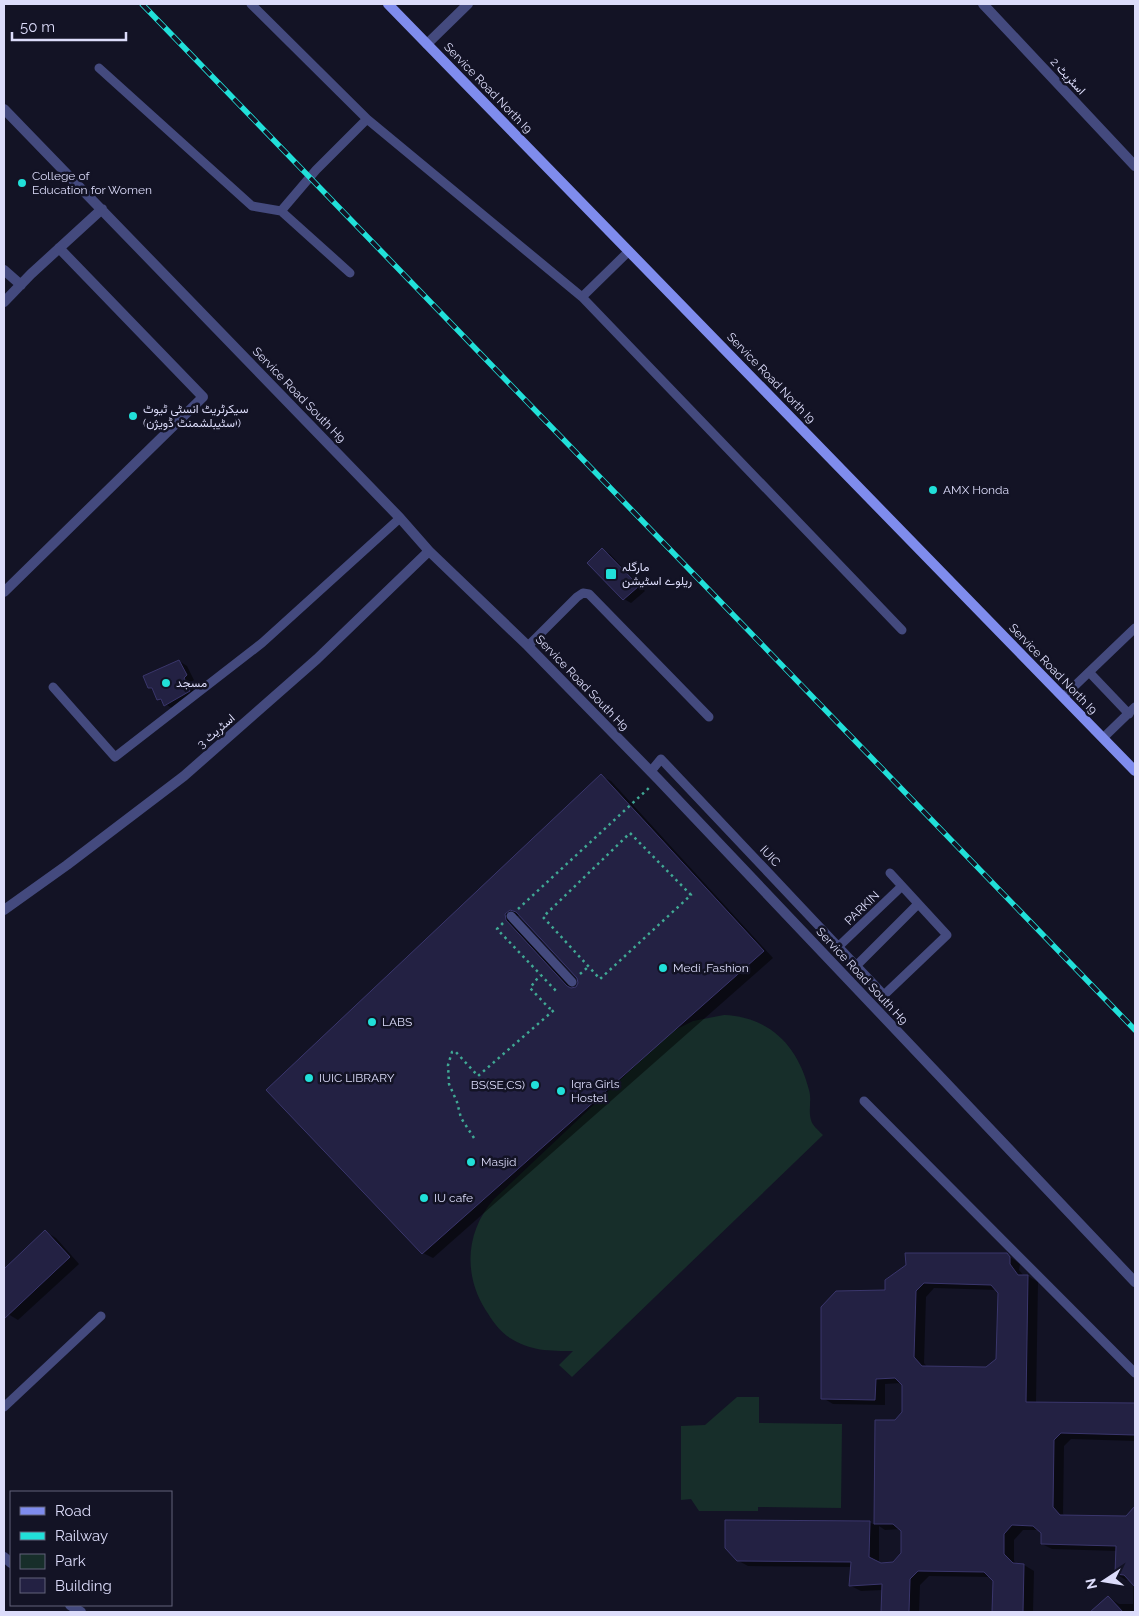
<svg xmlns="http://www.w3.org/2000/svg" width="1139" height="1616" font-family="Raleway,Vazirmatn,sans-serif">
  <style>
    .green { fill: #172e2a }
    .shadow { fill: #0007; fill-rule: evenodd }
    .building { fill: #232143; stroke: #3a366c; fill-rule: evenodd }
    .lines { fill: none; stroke-linecap: round; stroke-linejoin: round }
    .path { stroke: #40a995; stroke-width: 2.5; stroke-dasharray: 2.5 4; stroke-linecap: butt }
    .service { stroke: #444a7e; stroke-width: 9 }
    .minor { stroke: #444a7e; stroke-width: 10 }
    .secondary { stroke: #7f8ced; stroke-width: 10 }
    .rail-casing { stroke: #21e0d9; stroke-width: 5.5 }
    .rail { stroke: #131325; stroke-width: 4; stroke-dasharray: 11; stroke-linecap: butt }
    .poi-dot { fill: #21e0d9; stroke: #131325; stroke-width: 2 }
    .labels { text-anchor: middle; stroke-width: 5; stroke-linejoin: round; paint-order: stroke }
    .street-label { font-size: 12px; fill: #dcdcfa; stroke: #131325 }
    .poi-label { font-size: 12px; fill: #dcdcfa; stroke: #131325; text-anchor: start }
  </style>
  <rect width="100%" height="100%" fill="#131325"/>
  <!-- green -->
  <path class="green" d="M724,1015C770,1017 798,1046 809,1090C812,1100 808,1111 811,1120C812,1125 819,1131 823,1135L572,1377L559,1365L573,1351C550,1351 530,1351 510,1338C499,1331 492,1320 485,1309C463,1273 466,1231 494,1199L671,1032L693,1021Z
    M737,1397H759V1423L842,1424L841,1508L758,1507V1511H699L691,1499L681,1500V1426L705,1425Z"/>
  <!-- shadow -->
  <path class="shadow" d="M602,550L610,554L645,591L631,603L624,599Z
    M179,661L187,666L194,680L191,683L196,696L173,709L158,699L155,691L149,688Z
    M601,776L611,781L773,958L433,1258L423,1253L268,1090ZM520,915L578,978L579,984L577,988L573,989L516,927V917Z
    M46,1232L56,1238L79,1264L18,1320L8,1314L4,1310V1270Z
    M1006,1254L1020,1264L1019,1270L1024,1276H1028L1038,1282L1036,1403L1135,1404V1441L1071,1439L1064,1446L1063,1514L1065,1516L1126,1517L1135,1509V1485V1612H1092L1108,1597L1119,1604H1133V1583L1130,1580H1126L1116,1574L1117,1551L1052,1549L1042,1544V1533L1040,1530H1023L1014,1540V1561L1017,1564L1024,1565L1034,1571L1033,1612H994V1581L991,1577L929,1576L920,1585L919,1612H882L883,1590L861,1591L851,1586L852,1567L748,1566L737,1560L869,1522L875,1525L876,1422L895,1421L904,1412V1385L902,1383L885,1384V1405L833,1404L823,1398L886,1291ZM934,1288L997,1290L999,1292L998,1359L987,1368H928L924,1363L926,1297ZM879,1526L885,1530L901,1529L903,1531L902,1553L894,1563H879Z"/>
  <!-- building -->
  <path class="building" d="M602,548L639,586L623,600L587,563Z
    M179,660L187,675L184,678L190,691L164,706L161,699L157,700L152,688H148L143,676Z
    M601,774L764,951L422,1254L266,1090ZM510,910L516,912L577,978L578,983L576,987L571,988L567,986L506,920L505,914Z
    M45,1230L70,1257L4,1319V1269Z
    M905,1253H1007L1010,1257V1264L1018,1275H1028L1026,1402L1135,1403V1435L1061,1433L1054,1440L1053,1507L1060,1515L1126,1516L1135,1506V1587L1124,1575L1115,1574L1116,1546L1041,1544V1533L1033,1526L1012,1525L1004,1534V1554L1013,1563L1024,1564L1023,1612H992L993,1581L984,1572L918,1571L910,1579L909,1612H881L882,1584L849,1586L851,1562L737,1561L725,1548V1520L870,1521L869,1557L881,1563L893,1562L901,1553V1531L893,1524H874L875,1420H895L902,1412V1385L895,1378L876,1379L875,1400L821,1399V1307L836,1291L885,1290V1280L906,1265ZM924,1283L991,1285L998,1293L996,1359L986,1367L922,1366L914,1357L916,1291Z
    M1108,1596L1123,1612H1090Z"/>
  <g class="lines">
    <!-- path -->
    <path class="path" d="M630,833L691,895L600,979L543,917Z
      M518,909L650,787
      M503,923L497,929L558,993
      M580,974L588,967
      M474,1138L461,1118L457,1102L449,1084L448,1065L452,1052L455,1051L478,1076L554,1010L549,1008L530,988L540,975"/>
    <!-- service -->
    <path class="service" d="M251,4L367,119L582,297
      M99,68L252,206L281,211L350,273
      M281,211L316,170L367,119
      M629,251L582,297L902,630
      M528,646L577,597L583,593L589,594L709,717
      M1089,672L1129,714
      M53,687L115,757L262,643L400,518
      M1063,697L1135,628
      M1103,738L1135,707
      M651,771L661,759L884,995L947,935L890,873
      M511,916L572,982
      M838,947L902,886
      M856,966L918,904
      M864,1101L1135,1373
      M4,1407L101,1316"/>
    <!-- minor -->
    <path class="minor" d="M983,4L1135,166
      M427,44L468,4
      M4,109L400,518L429,551L528,646L658,779L1135,1282
      M4,270L21,285
      M4,302L31,274L102,209
      M4,592L203,397L59,248
      M4,910L67,865L184,776L317,659L429,551
      M4,1557L11,1563
      M70,1605L81,1612"/>
    <!-- secondary -->
    <path class="secondary" d="M388,4L1135,771"/>
    <defs>
      <path id="rail" d="M142,4L1135,1030"/>
    </defs>
    <!-- rail casing -->
    <use href="#rail" class="rail-casing"/>
    <!-- rail -->
    <use href="#rail" class="rail"/>
  </g>
  <!-- markers -->
  <g class="poi-dot">
    <circle cx="22" cy="183" r="5"/>
    <circle cx="133" cy="416" r="5"/>
    <circle cx="933" cy="490" r="5"/>
    <rect x="605" y="568" width="12" height="12" rx="2.5"/>
    <circle cx="166" cy="683" r="5"/>
    <circle cx="663" cy="968" r="5"/>
    <circle cx="372" cy="1022" r="5"/>
    <circle cx="309" cy="1078" r="5"/>
    <circle cx="535" cy="1085" r="5"/>
    <circle cx="561" cy="1091" r="5"/>
    <circle cx="471" cy="1162" r="5"/>
    <circle cx="424" cy="1198" r="5"/>
  </g>
  <g class="labels">
    <!-- street labels -->
    <g class="street-label">
      <text transform="translate(1068 76) rotate(47)" y="4">اسٹریٹ 2</text>
      <text transform="translate(488 88) rotate(46)" y="4">Service Road North I9</text>
      <text transform="translate(771 378) rotate(46)" y="4">Service Road North I9</text>
      <text transform="translate(299 395) rotate(46)" y="4">Service Road South H9</text>
      <text transform="translate(1053 669) rotate(46)" y="4">Service Road North I9</text>
      <text transform="translate(582 683) rotate(46)" y="4">Service Road South H9</text>
      <text transform="translate(216 731) rotate(-41)" y="4">اسٹریٹ 3</text>
      <text transform="translate(770 856) rotate(47)" y="4">IUIC</text>
      <text transform="translate(862 908) rotate(-44)" y="4">PARKIN</text>
      <text transform="translate(862 976) rotate(47)" y="4">Service Road South H9</text>
    </g>
    <!-- poi labels -->
    <g class="poi-label">
      <text x="32" y="180">College of<tspan x="32" dy="14">Education for Women</tspan></text>
      <text x="143" y="413">سیکرٹریٹ انسٹی ٹیوٹ<tspan x="143" dy="14">(اسٹیبلشمنٹ ڈویژن)</tspan></text>
      <text x="943" y="494">AMX Honda</text>
      <text x="622" y="571">مارگلہ<tspan x="622" dy="14">ریلوے اسٹیشن</tspan></text>
      <text x="176" y="687">مسجد</text>
      <text x="673" y="972">Medi ,Fashion</text>
      <text x="382" y="1026">LABS</text>
      <text x="319" y="1082">IUIC LIBRARY</text>
      <text x="571" y="1088">Iqra Girls<tspan x="571" dy="14">Hostel</tspan></text>
      <text x="525" y="1089" text-anchor="end">BS(SE,CS)</text>
      <text x="481" y="1166">Masjid</text>
      <text x="434" y="1202">IU cafe</text>
    </g>
  </g>
  <!-- border -->
  <rect width="1139" height="1616" fill="none" stroke="#dcdcfa" stroke-width="10"/>
  <!-- legend -->
  <rect x="10" y="1491" width="162" height="115" fill="#131325" stroke="#63637a"/>
  <rect x="20" y="1507" width="25" height="8" fill="#7f8ced" stroke="#63637a"/>
  <text x="55" y="1516" font-size="15" fill="#dcdcfa">Road</text>
  <rect x="20" y="1532" width="25" height="8" fill="#21e0d9" stroke="#63637a"/>
  <text x="55" y="1541" font-size="15" fill="#dcdcfa">Railway</text>
  <rect x="20" y="1554" width="25" height="15" fill="#172e2a" stroke="#63637a"/>
  <text x="55" y="1566" font-size="15" fill="#dcdcfa">Park</text>
  <rect x="20" y="1578" width="25" height="15" fill="#232143" stroke="#63637a"/>
  <text x="55" y="1591" font-size="15" fill="#dcdcfa">Building</text>
  <!-- north arrow -->
  <g transform="translate(1104 1581) rotate(258)" stroke="#131325" stroke-width="4" paint-order="stroke">
  <path d="M0-4L9 19L0 12L-9 19Z" fill="#dcdcfa"/>
  <text y="-8" font-size="14" font-weight="bold" text-anchor="middle" fill="#dcdcfa">N</text>
  </g>
  <!-- scale -->
  <path d="M12 32v8h114v-8" fill="none" stroke="#dcdcfa" stroke-width="2.5"/>
  <text x="20" y="32" font-size="15" fill="#dcdcfa" stroke="#131325" stroke-width="4" paint-order="stroke">50 m</text>
</svg>
